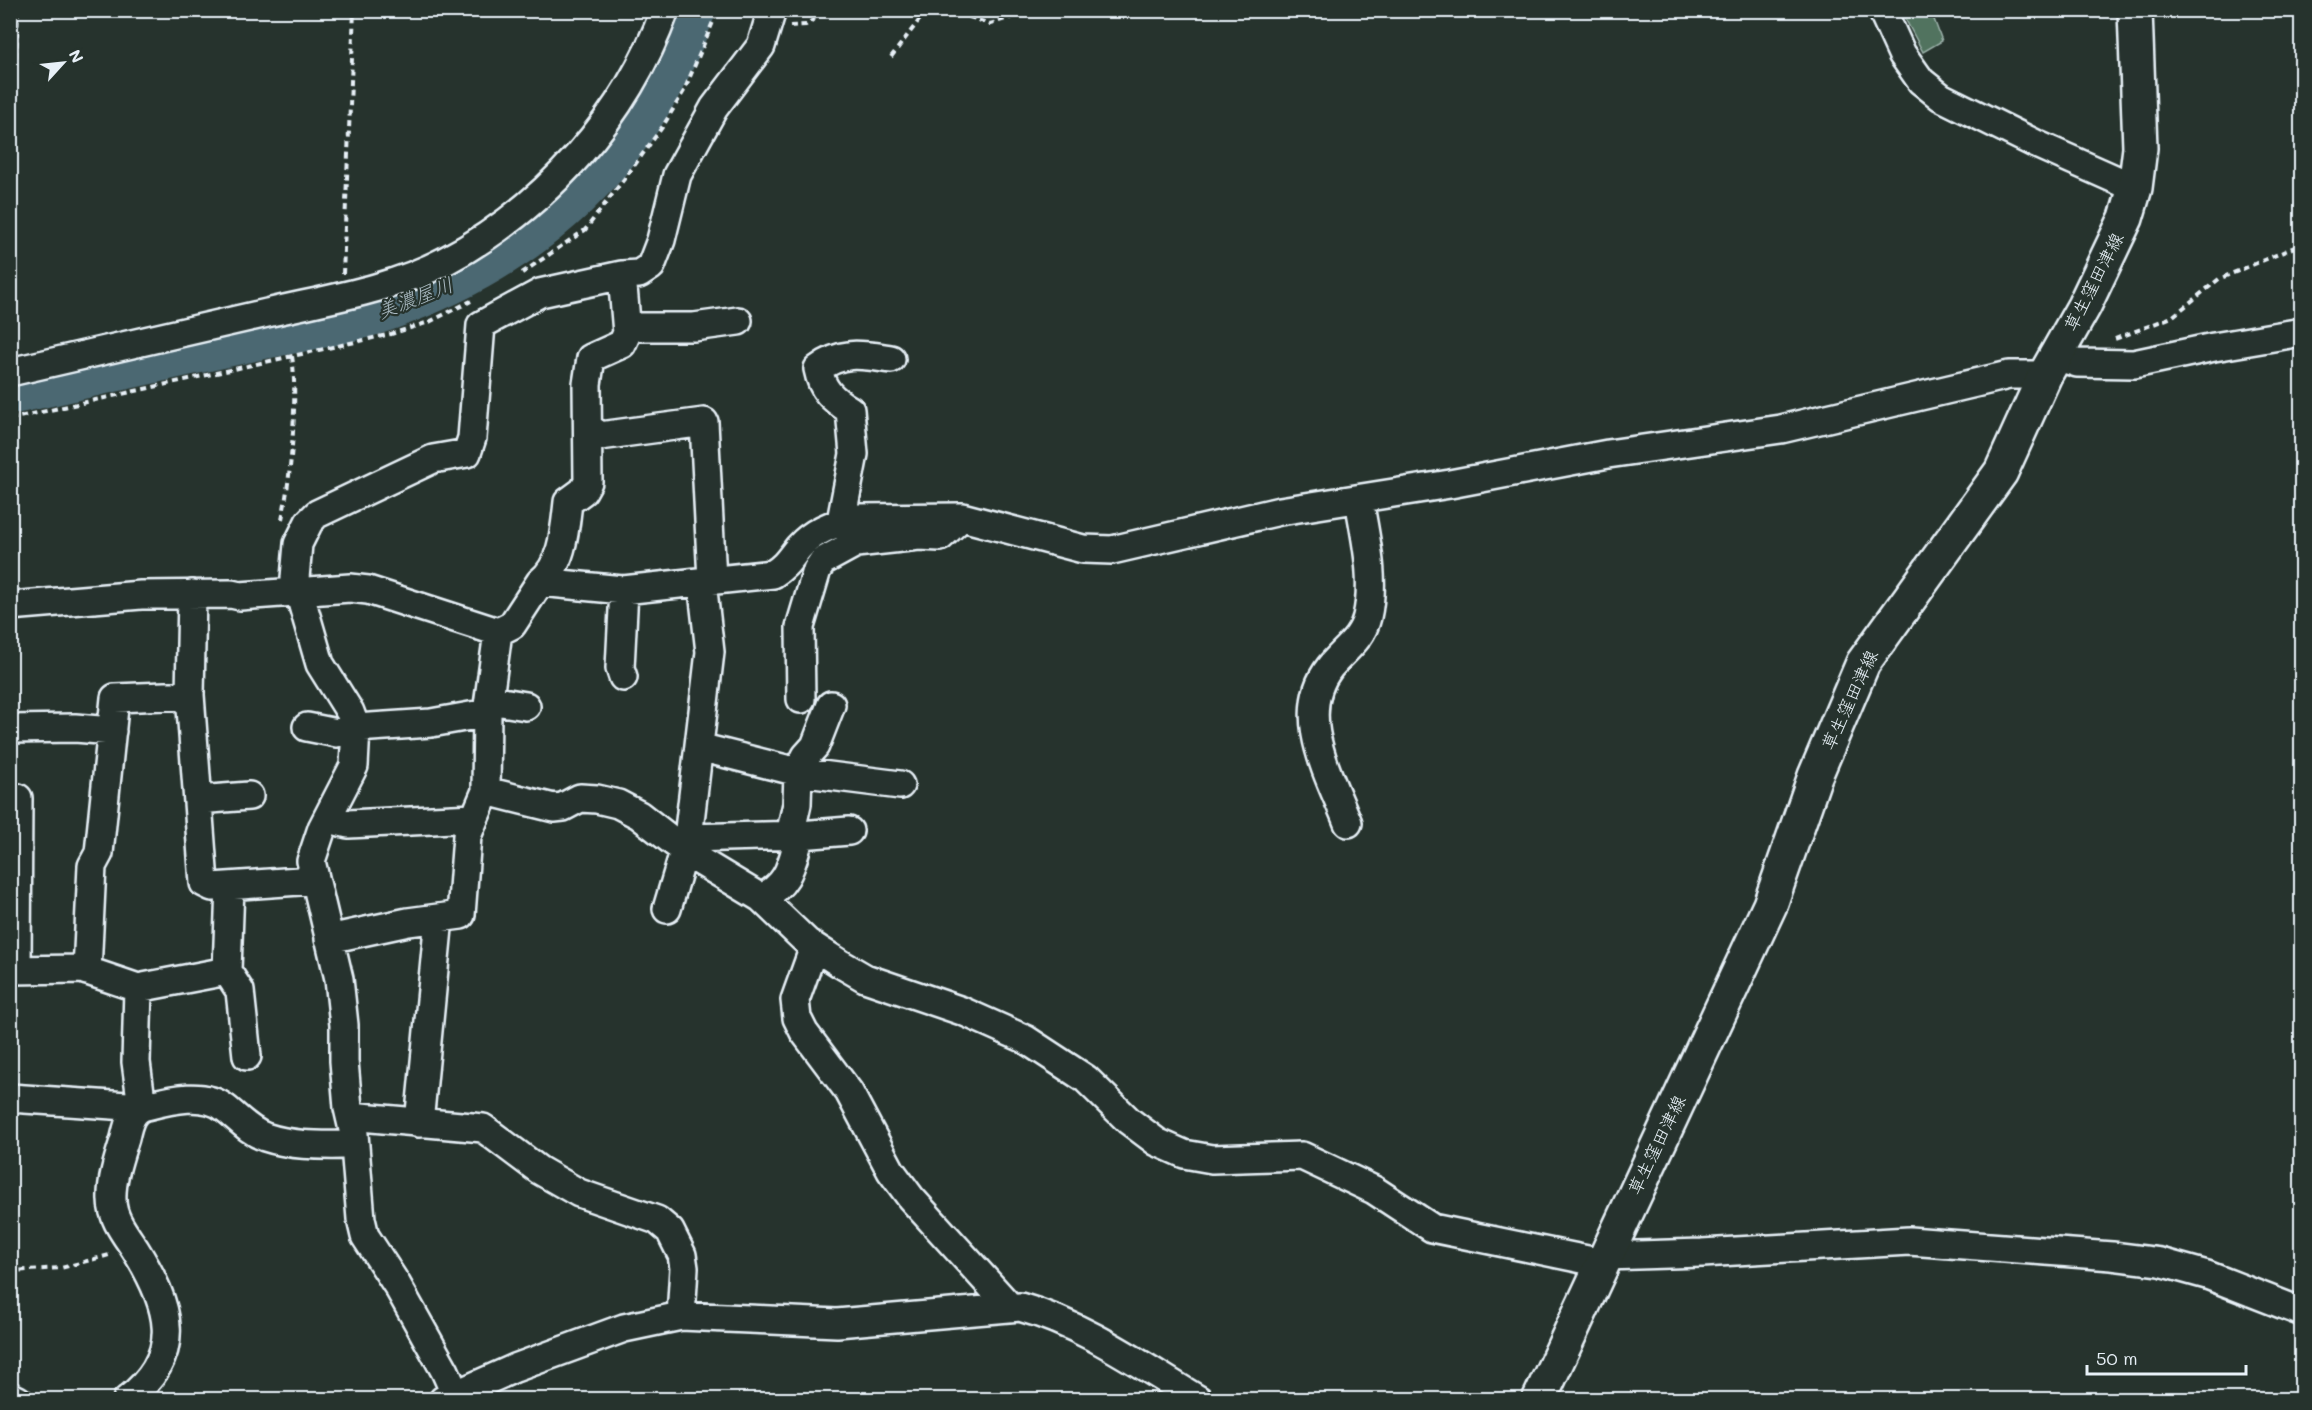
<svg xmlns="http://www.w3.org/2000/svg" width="2312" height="1410" font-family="Mali,'Klee One',sans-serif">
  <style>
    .green { fill: #51735e; stroke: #9cb2ab; stroke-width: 1.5 }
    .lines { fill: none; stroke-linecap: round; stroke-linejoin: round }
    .river { stroke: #4c6872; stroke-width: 38 }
    .minor-casing { stroke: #e8f1f8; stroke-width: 32 }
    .major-casing { stroke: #e8f1f8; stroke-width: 38 }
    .path { stroke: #e8f1f8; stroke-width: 4; stroke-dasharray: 6 4.5; stroke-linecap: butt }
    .minor { stroke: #26332d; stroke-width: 27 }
    .major { stroke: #26332d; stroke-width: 33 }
    .labels { text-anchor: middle; stroke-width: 4.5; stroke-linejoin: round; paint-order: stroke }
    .street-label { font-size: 18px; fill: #e8f1f8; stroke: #26332d }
    .water-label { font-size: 20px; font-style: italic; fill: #aabac2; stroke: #26332d }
  </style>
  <rect width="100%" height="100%" fill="#26332d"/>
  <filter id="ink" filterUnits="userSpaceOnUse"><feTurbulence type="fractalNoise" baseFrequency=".0167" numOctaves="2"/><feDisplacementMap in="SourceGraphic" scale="12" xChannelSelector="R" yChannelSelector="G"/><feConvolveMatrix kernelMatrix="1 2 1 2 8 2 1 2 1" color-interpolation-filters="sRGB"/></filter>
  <g filter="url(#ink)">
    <!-- green -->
    <path class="green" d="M1901,11H1931L1942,41L1923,52Z"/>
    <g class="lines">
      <!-- river -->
      <path class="river" d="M10,396C89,379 167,361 245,344C291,334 343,327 387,312C538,259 642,162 697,10"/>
      <defs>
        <path id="minor" d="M1882,10L1902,54L1921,81L1941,97L2036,144L2135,188
          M627,327H694L738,321
          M2055,356L2077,363L2134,364L2214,347L2302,332
          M10,372C96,352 182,333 267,313C327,299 390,290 445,261C545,208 627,116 665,10
          M588,427L600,436L704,422L712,580
          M841,521L854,454L850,410C832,399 822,390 818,369C842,350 863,355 891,359
          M540,582C563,565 565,528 568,502L583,491L588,482L587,384L591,358L622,344L627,333L622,275
          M192,594L190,695L204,883L212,887L314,880
          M10,606L141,595L231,594L240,596L350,588L368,590L498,632L512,625L540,582L623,590L773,574C786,566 790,558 799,547C813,531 837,522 858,518L962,517L1083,549L1112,550L1280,511L1450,484L1608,454L1781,429L2009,375H2045
          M623,677L620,668L624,590
          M801,699L800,627L817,570L823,561L856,543L919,536L940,537L962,517
          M490,700L526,706
          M307,727L337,733L356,728L431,723L487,713
          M10,729L75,728L112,731
          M699,747L798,772L900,785
          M486,791L554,808L563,807L580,798L597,799L618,804L639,815L693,857L761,898L807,942L841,964L865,978L962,1011L1025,1039L1086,1079L1129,1121L1157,1142L1184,1154L1212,1159L1302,1156L1374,1190L1432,1228L1602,1263
          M198,800L249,796
          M328,819L348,824L474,818
          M1348,823C1330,777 1293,714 1330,667C1344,650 1362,639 1367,617C1376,578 1365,537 1359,499
          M790,835L797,804L798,772L806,756L815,746L831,705
          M688,838L800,835L849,831
          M761,898C790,884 791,865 800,835
          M667,909L688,838L710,652L702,582
          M329,939L408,922L461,915L467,836L486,791L487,713L498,632
          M814,947L795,1000L797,1018L804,1032L849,1092L891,1171L911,1198L1010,1307
          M10,970L82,969L138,988L227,971L230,886
          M17,970L18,798
          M87,971L92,866L99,853L115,698L190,695
          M227,971L240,991L247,1056
          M10,1098L142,1107L136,1062L138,988
          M350,1116L483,1128L539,1170L579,1193L657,1220L670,1231L682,1255L684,1268L681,1316
          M419,1123L439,918
          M1605,1256L1702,1253L1909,1241L2112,1256L2160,1262L2207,1275L2302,1312
          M10,1396L18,1400
          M127,1400C186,1354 170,1305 135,1249C125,1234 112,1218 112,1200C111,1180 119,1157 125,1138C128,1125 131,1109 146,1106C170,1100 204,1091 225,1108C238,1118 249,1131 265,1137C295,1147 324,1145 355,1145
          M443,1400L515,1368L624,1328L681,1316L837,1323L1020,1307C1085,1325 1142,1366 1199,1400
          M458,1400L445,1371L397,1285L365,1236L361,1219L354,1134L348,1108L344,1061V1025L339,979L311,861L322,828L354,766L356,728L350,712L320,664L295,578L298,544L309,522L317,514L433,459L467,453L472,438L481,325L540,293L622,275L639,274L651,266L661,240L677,175L714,108L761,46L772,10"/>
        <path id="major" d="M1539,1400L1770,905L1815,776L1863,663L2001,472L2045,375L2084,306L2126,218L2135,188L2140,148L2135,10"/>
      </defs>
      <!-- minor casing -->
      <use href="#minor" class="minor-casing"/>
      <!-- major casing -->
      <use href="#major" class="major-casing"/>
      <!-- path -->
      <path class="path" d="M949,10L990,24L1034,10
        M790,26L806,25L826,10
        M891,57L927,10
        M10,183L18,10
        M522,273L585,230L634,166L663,126L684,91L718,10
        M343,274L354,10
        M2115,339L2172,317L2219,279L2302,244
        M10,419L391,334L429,322L471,301
        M282,519C291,477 298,398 292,356
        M10,1271L61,1268L113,1254"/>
      <!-- minor -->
      <use href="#minor" class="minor"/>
      <!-- major -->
      <use href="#major" class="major"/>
    </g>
  </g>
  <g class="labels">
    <!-- street labels -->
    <g class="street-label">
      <text transform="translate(2094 282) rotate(-63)" y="6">草生窪田津線</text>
      <text transform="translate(1850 700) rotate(-65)" y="6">草生窪田津線</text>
      <text transform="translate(1657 1145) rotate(-64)" y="6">草生窪田津線</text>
    </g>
    <!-- water labels -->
    <g class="water-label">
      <text transform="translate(415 298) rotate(-21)" y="7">美濃屋川</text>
    </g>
  </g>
  <!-- margin -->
  <rect width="2312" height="1410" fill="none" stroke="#26332d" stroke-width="36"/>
  <rect x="18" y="18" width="2276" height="1374" fill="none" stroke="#e8f1f8" stroke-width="2" filter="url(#ink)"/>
  <!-- north arrow -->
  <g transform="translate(63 63) rotate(63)" stroke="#26332d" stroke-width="4.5" paint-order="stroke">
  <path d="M0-4.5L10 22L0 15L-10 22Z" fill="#e8f1f8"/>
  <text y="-9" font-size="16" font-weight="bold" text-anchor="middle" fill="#e8f1f8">N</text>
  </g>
  <!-- scale -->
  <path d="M2087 1365v9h159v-9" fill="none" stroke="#e8f1f8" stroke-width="3"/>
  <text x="2096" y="1365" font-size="18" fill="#e8f1f8" stroke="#26332d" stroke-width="4.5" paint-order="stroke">50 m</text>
</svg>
